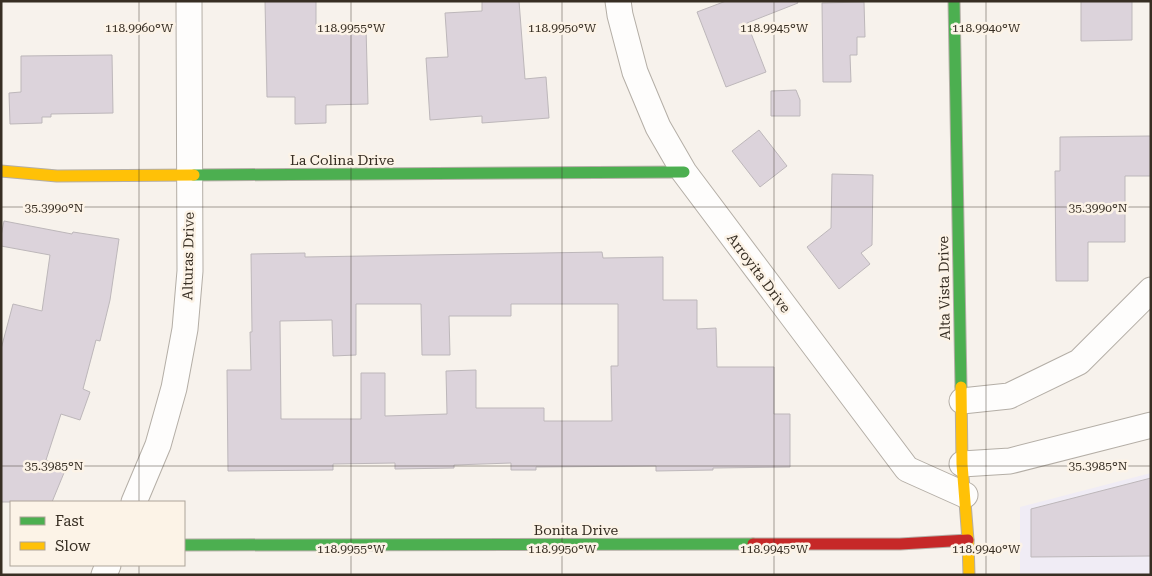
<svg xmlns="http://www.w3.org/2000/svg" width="1152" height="576" font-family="'Roboto Serif',serif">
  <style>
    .commercial { fill: #f0ecf5 }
    .building { fill: #dcd3db; stroke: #bdb7ba; fill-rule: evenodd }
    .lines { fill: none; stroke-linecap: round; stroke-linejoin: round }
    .street-casing { stroke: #b4aea6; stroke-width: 27 }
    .fast-casing { stroke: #b4aea6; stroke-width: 13 }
    .slow-casing { stroke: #b4aea6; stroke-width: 13 }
    .jam-casing { stroke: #b4aea6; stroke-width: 13 }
    .street { stroke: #fefdfc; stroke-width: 25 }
    .fast { stroke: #4caf50; stroke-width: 11 }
    .slow { stroke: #ffc107; stroke-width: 11 }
    .jam { stroke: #c62828; stroke-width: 11 }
    .ticks { fill: none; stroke: #372e23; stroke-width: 1; stroke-opacity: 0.45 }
    .labels { text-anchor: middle; stroke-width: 5; stroke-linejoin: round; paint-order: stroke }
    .street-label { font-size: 14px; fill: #372e23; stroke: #fcf3e7 }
    .ticks-label { font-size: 12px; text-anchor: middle; fill: #372e23; stroke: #fcf3e7; stroke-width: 5; stroke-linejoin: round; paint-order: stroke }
  </style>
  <rect width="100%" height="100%" fill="#f7f2ec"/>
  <!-- commercial -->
  <path class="commercial" d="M1151,473V575H1020V507Z"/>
  <!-- building -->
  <path class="building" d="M265,1H316V28L366,27L368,104L326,105V123L295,124V97H267Z
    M482,1H519L525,79L546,77L549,118L482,123V116L430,120L426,58L448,57L445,13L482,11Z
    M726,1H797L798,3L747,23L766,72L726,87L697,12Z
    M1081,1H1132V40L1081,41Z
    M864,2L865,37H857V55H850L851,82H823L822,3Z
    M112,55L113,113L51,114V117H42V123L10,124L9,93L21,92V56Z
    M796,90L800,100V116H771V91Z
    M759,130L787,166L760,187L732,151Z
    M1151,136V176H1125V242H1088V281H1056L1055,171H1060V137Z
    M832,174L873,175L872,245L861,253L870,264L839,289L807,247L831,228Z
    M4,221L72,234L73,232L119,239L110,300L100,341L96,340L83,389L90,392L80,420L61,414L46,460L66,468L52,502H1V349L13,304L42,311L50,255L1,246V236Z
    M602,252L603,258L663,257V300H697V329L716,328L717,367H774V414H790V467L713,468V470L656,471V466L536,467V470H511V463L454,465V468L395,469V463L333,464V470L228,471L227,370H251L250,332H252L251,254L305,253V257ZM356,304H421L422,355H450L449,316H511V304H618V366H611L612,421H544V408H476V370L446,371L447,414L385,416V373H361V419H281L280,321L332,320L333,356L356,355Z
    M1151,478V556L1031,557V509Z"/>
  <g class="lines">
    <defs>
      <path id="street" d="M618,1L620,15L635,72L658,127L684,172L907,469L965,495
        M962,401L1009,396L1079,362L1151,290
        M962,464L1010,461L1151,425
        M134,502L158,445L174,388L185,329L190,271L189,1
        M104,575L108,565"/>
      <path id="fast" d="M954,1L961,387
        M194,175L684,172
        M184,545L753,544"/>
      <path id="slow" d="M1,171L57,176L194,175
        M961,387L962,464L968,540L969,575"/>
      <path id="jam" d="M753,544H900L968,540"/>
    </defs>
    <!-- street casing -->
    <use href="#street" class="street-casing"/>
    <!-- fast casing -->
    <use href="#fast" class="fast-casing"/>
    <!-- slow casing -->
    <use href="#slow" class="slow-casing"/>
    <!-- jam casing -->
    <use href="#jam" class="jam-casing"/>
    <!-- street -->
    <use href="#street" class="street"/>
    <!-- fast -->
    <use href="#fast" class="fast"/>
    <!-- slow -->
    <use href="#slow" class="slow"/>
    <!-- jam -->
    <use href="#jam" class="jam"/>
  </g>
  <!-- ticks -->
  <path class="ticks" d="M139,1V502M351,1V575M562,1V575M774,1V575M986,1V575M1,207H1151M1,466H1151M139,565V575"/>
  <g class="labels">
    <!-- street labels -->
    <g class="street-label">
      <text x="342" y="165">La Colina Drive</text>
      <text transform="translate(188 256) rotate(-89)" y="5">Alturas Drive</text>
      <text transform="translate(759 273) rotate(53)" y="5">Arroyita Drive</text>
      <text transform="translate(944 288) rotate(-91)" y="5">Alta Vista Drive</text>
      <text x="576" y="535">Bonita Drive</text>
    </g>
  </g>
  <g class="ticks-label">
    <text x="139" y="32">118.9960°W</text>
    <text x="351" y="32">118.9955°W</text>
    <text x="562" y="32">118.9950°W</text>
    <text x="774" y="32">118.9945°W</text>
    <text x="986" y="32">118.9940°W</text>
    <text x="54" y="212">35.3990°N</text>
    <text x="1098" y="212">35.3990°N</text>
    <text x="54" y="470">35.3985°N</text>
    <text x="1098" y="470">35.3985°N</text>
    <text x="351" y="553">118.9955°W</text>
    <text x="562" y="553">118.9950°W</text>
    <text x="774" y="553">118.9945°W</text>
    <text x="986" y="553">118.9940°W</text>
  </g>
  <!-- border -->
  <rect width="1152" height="576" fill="none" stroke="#372e23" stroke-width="5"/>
  <!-- legend -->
  <rect x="10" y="501" width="175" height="65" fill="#fcf3e7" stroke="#ada499"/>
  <rect x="20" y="517" width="25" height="8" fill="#4caf50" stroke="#ada499"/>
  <text x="55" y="526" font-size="15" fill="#372e23">Fast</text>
  <rect x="20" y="542" width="25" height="8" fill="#ffc107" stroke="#ada499"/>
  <text x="55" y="551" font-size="15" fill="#372e23">Slow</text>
</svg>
